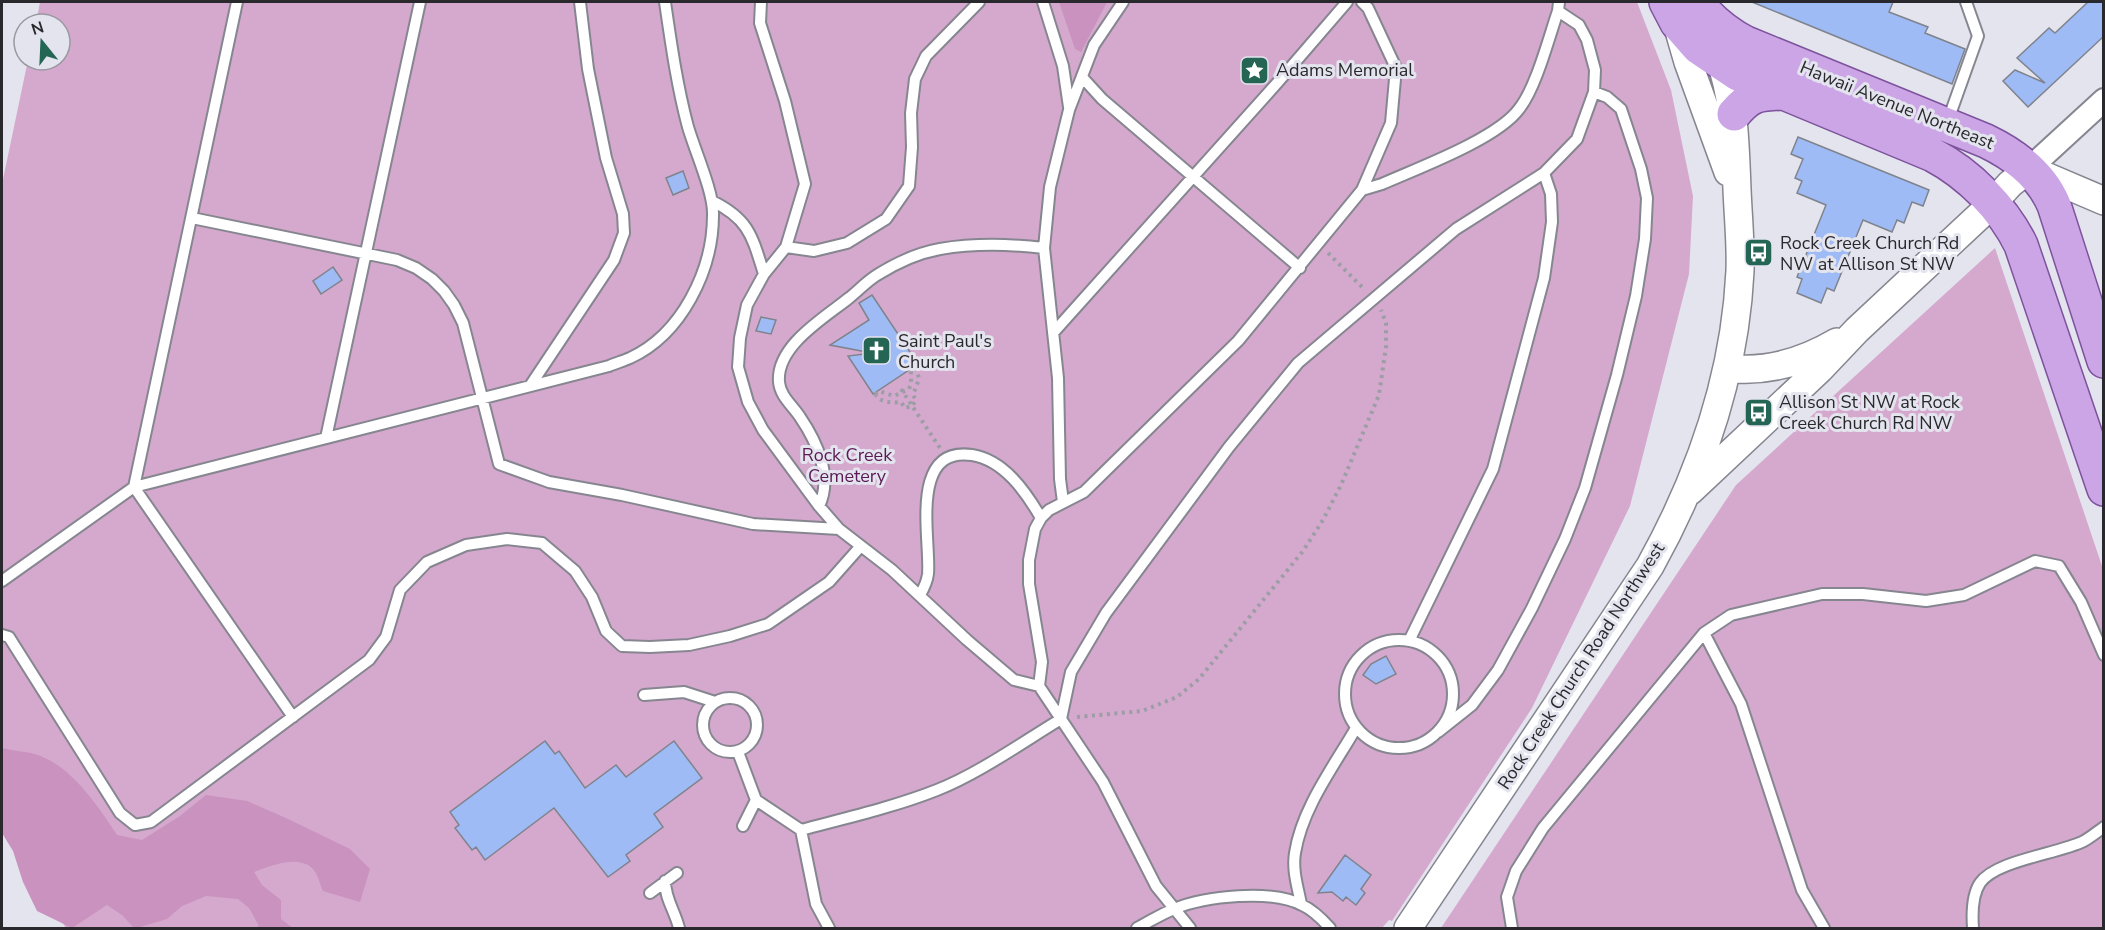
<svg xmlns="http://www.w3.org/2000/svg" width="2105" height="930" font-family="'Nunito Sans',sans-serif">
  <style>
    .green { fill: #d5a9cd }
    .forest { fill: #c992bf }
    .building { fill: #9ebbf6; stroke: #7f838c; stroke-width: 1.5 }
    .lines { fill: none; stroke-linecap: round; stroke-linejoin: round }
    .service-casing { stroke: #868690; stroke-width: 14 }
    .minor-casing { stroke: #868690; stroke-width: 26 }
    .tertiary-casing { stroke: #868690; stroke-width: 30 }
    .primary-casing { stroke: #7d539c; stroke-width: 36 }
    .path { stroke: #9d9da6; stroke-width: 4; stroke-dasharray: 3 4.5; stroke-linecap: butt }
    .service { stroke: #fff; stroke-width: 10 }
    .minor { stroke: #fff; stroke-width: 22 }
    .tertiary { stroke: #fff; stroke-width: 27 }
    .primary { stroke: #cca5e7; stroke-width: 33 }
    .labels { text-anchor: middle; stroke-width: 6; stroke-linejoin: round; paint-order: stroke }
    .poi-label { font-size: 18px; fill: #29292d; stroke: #e4e4ef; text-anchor: start }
    .street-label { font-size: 18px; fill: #29292d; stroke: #e4e4ef }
    .park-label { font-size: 18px; fill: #5b1a54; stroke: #e4e4ef }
  </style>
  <rect width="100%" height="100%" fill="#e4e4ef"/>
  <!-- green -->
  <path class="green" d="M40,2H1637L1671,90L1693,196L1689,274L1630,506L1532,708L1392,921L1389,920L1382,928H66L2,827V184L28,60H60V24H36Z
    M1995,248L2103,569V928H1441L1736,485Z"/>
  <!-- forest -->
  <path class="forest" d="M1059,2H1107L1081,52L1075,49Z
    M2,748C17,752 33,751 47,759C75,772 101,810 117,835L142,840L180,816L206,795L247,801L286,818L350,849L370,869L360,902L323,891C320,885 318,874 313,869C299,854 270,866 254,872L262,885L281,900V919L293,928H254L259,926L249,908L238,899L206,896L182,906L167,919L137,928H134L122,915L107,905L72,928L37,911L23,882L13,851L2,833Z"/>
  <!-- building -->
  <path class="building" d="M1752,2H1893L1889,12L1928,27L1925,33L1965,49L1952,84Z
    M2088,2H2103V37L2028,107L2003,81L2015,70L2045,83L2017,58L2049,28L2055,33Z
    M1798,137L1929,190L1923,206L1912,202L1904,223L1897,220L1892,232L1863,220L1834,291L1827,288L1821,303L1797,293L1802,279L1797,277L1826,205L1797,193L1802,181L1795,178L1803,159L1791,154Z
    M683,171L689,188L673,195L666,178Z
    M333,267L342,280L321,294L313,281Z
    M872,295L918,364L873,394L848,356L872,353L830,345L869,320L859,303Z
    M761,317L776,320L771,334L756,331Z
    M1386,656L1396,674L1376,684L1363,675L1371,664Z
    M545,741L555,754L559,751L585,788L616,765L626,777L674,741L702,778L654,814L663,827L626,855L630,861L608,877L554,808L485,860L476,847L472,850L455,828L459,825L450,812Z
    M1345,855L1371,875L1361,889L1365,893L1356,905L1346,897L1343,901L1332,892L1318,893Z"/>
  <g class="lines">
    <defs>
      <path id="service" d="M237,2L134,487L293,717
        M761,2L760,23L785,101L805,184L786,247L764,274L747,305L740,338L738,367L748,402L763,430L819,506L839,529L892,570L967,640L1014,680L1039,686L1103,782L1156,886L1190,928
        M1043,2L1063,66L1069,107
        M1082,77L1102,99L1300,268
        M1947,123L1978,36L1966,2
        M1362,190L1382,184C1418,168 1497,139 1519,109C1536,88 1549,37 1558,11L1559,2
        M712,201C749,219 752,236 764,274
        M192,218L397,260L416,268L432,279L444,291L454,305L463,323L499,464L549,482L622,495L753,524L839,529
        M786,247L814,251L847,243L886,219L909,186L912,147L911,113L915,79L926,56L979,2
        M1053,333L1278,82L1347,2
        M530,386L614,260L624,233L623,214L606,158L588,69L580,2
        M326,438L420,2
        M1063,502L1060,479L1058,378L1044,248L1050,187L1069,110L1094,45L1123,2
        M819,506C833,477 817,442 800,417C793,406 780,396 779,382C776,346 824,318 849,298C858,291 867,281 877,275C896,263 918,253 940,249C975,243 1009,244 1044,248
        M2,581L134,487L609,366C616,363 623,361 630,358C682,334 713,270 713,215C714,193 695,151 688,127C677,86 671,43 665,2
        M920,595C924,588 927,582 928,574C931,540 908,446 972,455C1004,460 1026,492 1041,518
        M1704,633L1741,704L1802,890L1824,928
        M2,635L9,637L120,813L135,825L151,822L369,660L386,637L400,590L427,562L466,545L507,539L542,543L575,571L592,597L606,631L622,646L650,647L689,645L730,636L768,624L829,582L860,547
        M1345 694a54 54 0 1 1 108 0a54 54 0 1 1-108 0Z
        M1409,641L1493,469L1544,278L1552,222L1551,194L1544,173
        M1039,686L1042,662L1029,584V560L1035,529L1041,518L1049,510L1084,492L1238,341L1362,190L1391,123L1396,68L1368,8L1362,2
        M644,695L684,692L715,702
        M703 725a27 27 0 1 1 54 0a27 27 0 1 1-54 0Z
        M1438,732L1472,705L1498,670L1532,608L1565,539L1585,488L1617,375L1636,296L1645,239L1647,198L1641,169L1621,109L1607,97L1594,92
        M738,752L756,800L801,830C846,818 894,807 937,790C978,774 1023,742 1061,719L1071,672L1106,613L1229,447L1298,363L1456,229L1544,173L1577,139L1594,92L1595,70L1587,40L1579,25L1558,11
        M743,826L756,800
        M801,830L816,904L829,928
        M665,881C665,899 675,911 679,928
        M650,893L677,873
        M1301,904C1298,888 1292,870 1295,853C1302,808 1334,766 1356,728
        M1137,928C1149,922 1161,914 1174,909C1205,896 1272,889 1302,905C1313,910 1322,919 1330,928
        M1512,928L1507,897L1516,871L1543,828L1704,633L1731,615L1822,594H1863L1926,601L1964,595L2035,561L2059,566L2081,602L2104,655
        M1973,928C1972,914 1972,895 1980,883C1996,860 2058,854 2084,841C2091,837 2097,832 2104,827"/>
      <path id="minor" d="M2029,169L2104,100"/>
      <path id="tertiary" d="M1677,24L1688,62L1728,172
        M1727,368C1767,373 1803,362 1837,342
        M1690,491L1820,369L1857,330L1992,204L2010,184L2029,169L2104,201
        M1408,928L1650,566C1700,476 1735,375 1740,271C1741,243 1738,216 1737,189C1735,142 1735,99 1718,54"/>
      <path id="primary" d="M1666,2L1677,23L1698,47L1738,74L1933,155C1969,174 2003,208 2021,245L2104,489
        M1696,2C1710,19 1726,33 1746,43L1986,141C2015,155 2041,174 2054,205L2104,361
        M1734,114C1750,95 1757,94 1781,93"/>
    </defs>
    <!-- service casing -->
    <use href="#service" class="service-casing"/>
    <!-- minor casing -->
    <use href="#minor" class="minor-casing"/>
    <!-- tertiary casing -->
    <use href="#tertiary" class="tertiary-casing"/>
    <!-- primary casing -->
    <use href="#primary" class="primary-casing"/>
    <!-- path -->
    <path class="path" d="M1328,253L1365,290
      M901,389L940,448
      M875,394C881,403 891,403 901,402L905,408L912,406L916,400L913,395L919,379L916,366
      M875,394L879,391L894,396L909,389L911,384V370L916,366
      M1077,717L1142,711L1177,697L1199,679L1303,551L1323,520L1341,485L1379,395L1386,347V323L1381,310"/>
    <!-- service -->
    <use href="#service" class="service"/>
    <!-- minor -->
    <use href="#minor" class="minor"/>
    <!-- tertiary -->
    <use href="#tertiary" class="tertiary"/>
    <!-- primary -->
    <use href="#primary" class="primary"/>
  </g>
  <!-- icons -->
  <defs>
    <symbol id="sight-square" viewBox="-11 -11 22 22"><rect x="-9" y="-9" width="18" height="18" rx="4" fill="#246554" stroke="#e4e4ef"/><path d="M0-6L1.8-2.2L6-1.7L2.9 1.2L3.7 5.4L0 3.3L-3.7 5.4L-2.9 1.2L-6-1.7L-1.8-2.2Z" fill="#fff"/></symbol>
    <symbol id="bus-square" viewBox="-11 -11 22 22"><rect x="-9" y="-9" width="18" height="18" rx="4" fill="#246554" stroke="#e4e4ef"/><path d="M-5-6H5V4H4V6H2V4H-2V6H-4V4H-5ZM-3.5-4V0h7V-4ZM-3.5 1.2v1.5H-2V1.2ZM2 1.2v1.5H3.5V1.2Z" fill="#fff"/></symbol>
    <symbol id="church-square" viewBox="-11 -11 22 22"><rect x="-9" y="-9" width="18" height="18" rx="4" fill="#246554" stroke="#e4e4ef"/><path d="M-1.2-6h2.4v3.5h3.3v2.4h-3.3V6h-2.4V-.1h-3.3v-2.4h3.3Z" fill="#fff"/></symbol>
  </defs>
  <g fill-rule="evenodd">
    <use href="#sight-square" x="1238" y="54" width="33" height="33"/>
    <use href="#bus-square" x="1742" y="236" width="33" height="33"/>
    <use href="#church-square" x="860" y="334" width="33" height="33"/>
    <use href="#bus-square" x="1742" y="396" width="33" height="33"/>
  </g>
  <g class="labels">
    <!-- poi labels -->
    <g class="poi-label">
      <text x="1276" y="76">Adams Memorial</text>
      <text x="1780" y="249">Rock Creek Church Rd<tspan x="1780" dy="21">NW at Allison St NW</tspan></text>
      <text x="898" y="347">Saint Paul's<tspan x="898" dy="21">Church</tspan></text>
      <text x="1779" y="408">Allison St NW at Rock<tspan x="1779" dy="21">Creek Church Rd NW</tspan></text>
    </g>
    <!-- street labels -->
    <g class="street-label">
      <text transform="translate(1897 105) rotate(22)" y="6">Hawaii Avenue Northeast</text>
      <text transform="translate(1581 666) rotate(-57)" y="6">Rock Creek Church Road Northwest</text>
    </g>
    <!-- park labels -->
    <g class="park-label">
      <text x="847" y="461">Rock Creek<tspan x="847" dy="21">Cemetery</tspan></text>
    </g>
  </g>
  <!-- border -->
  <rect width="2105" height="930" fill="none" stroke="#29292d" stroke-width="6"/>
  <!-- north arrow -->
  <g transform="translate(42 42) rotate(342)"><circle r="28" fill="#e4e4ef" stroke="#9999a1" stroke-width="1.5"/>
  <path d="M0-4.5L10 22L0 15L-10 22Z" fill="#246554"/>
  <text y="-9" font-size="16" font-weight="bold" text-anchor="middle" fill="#29292d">N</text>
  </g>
</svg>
